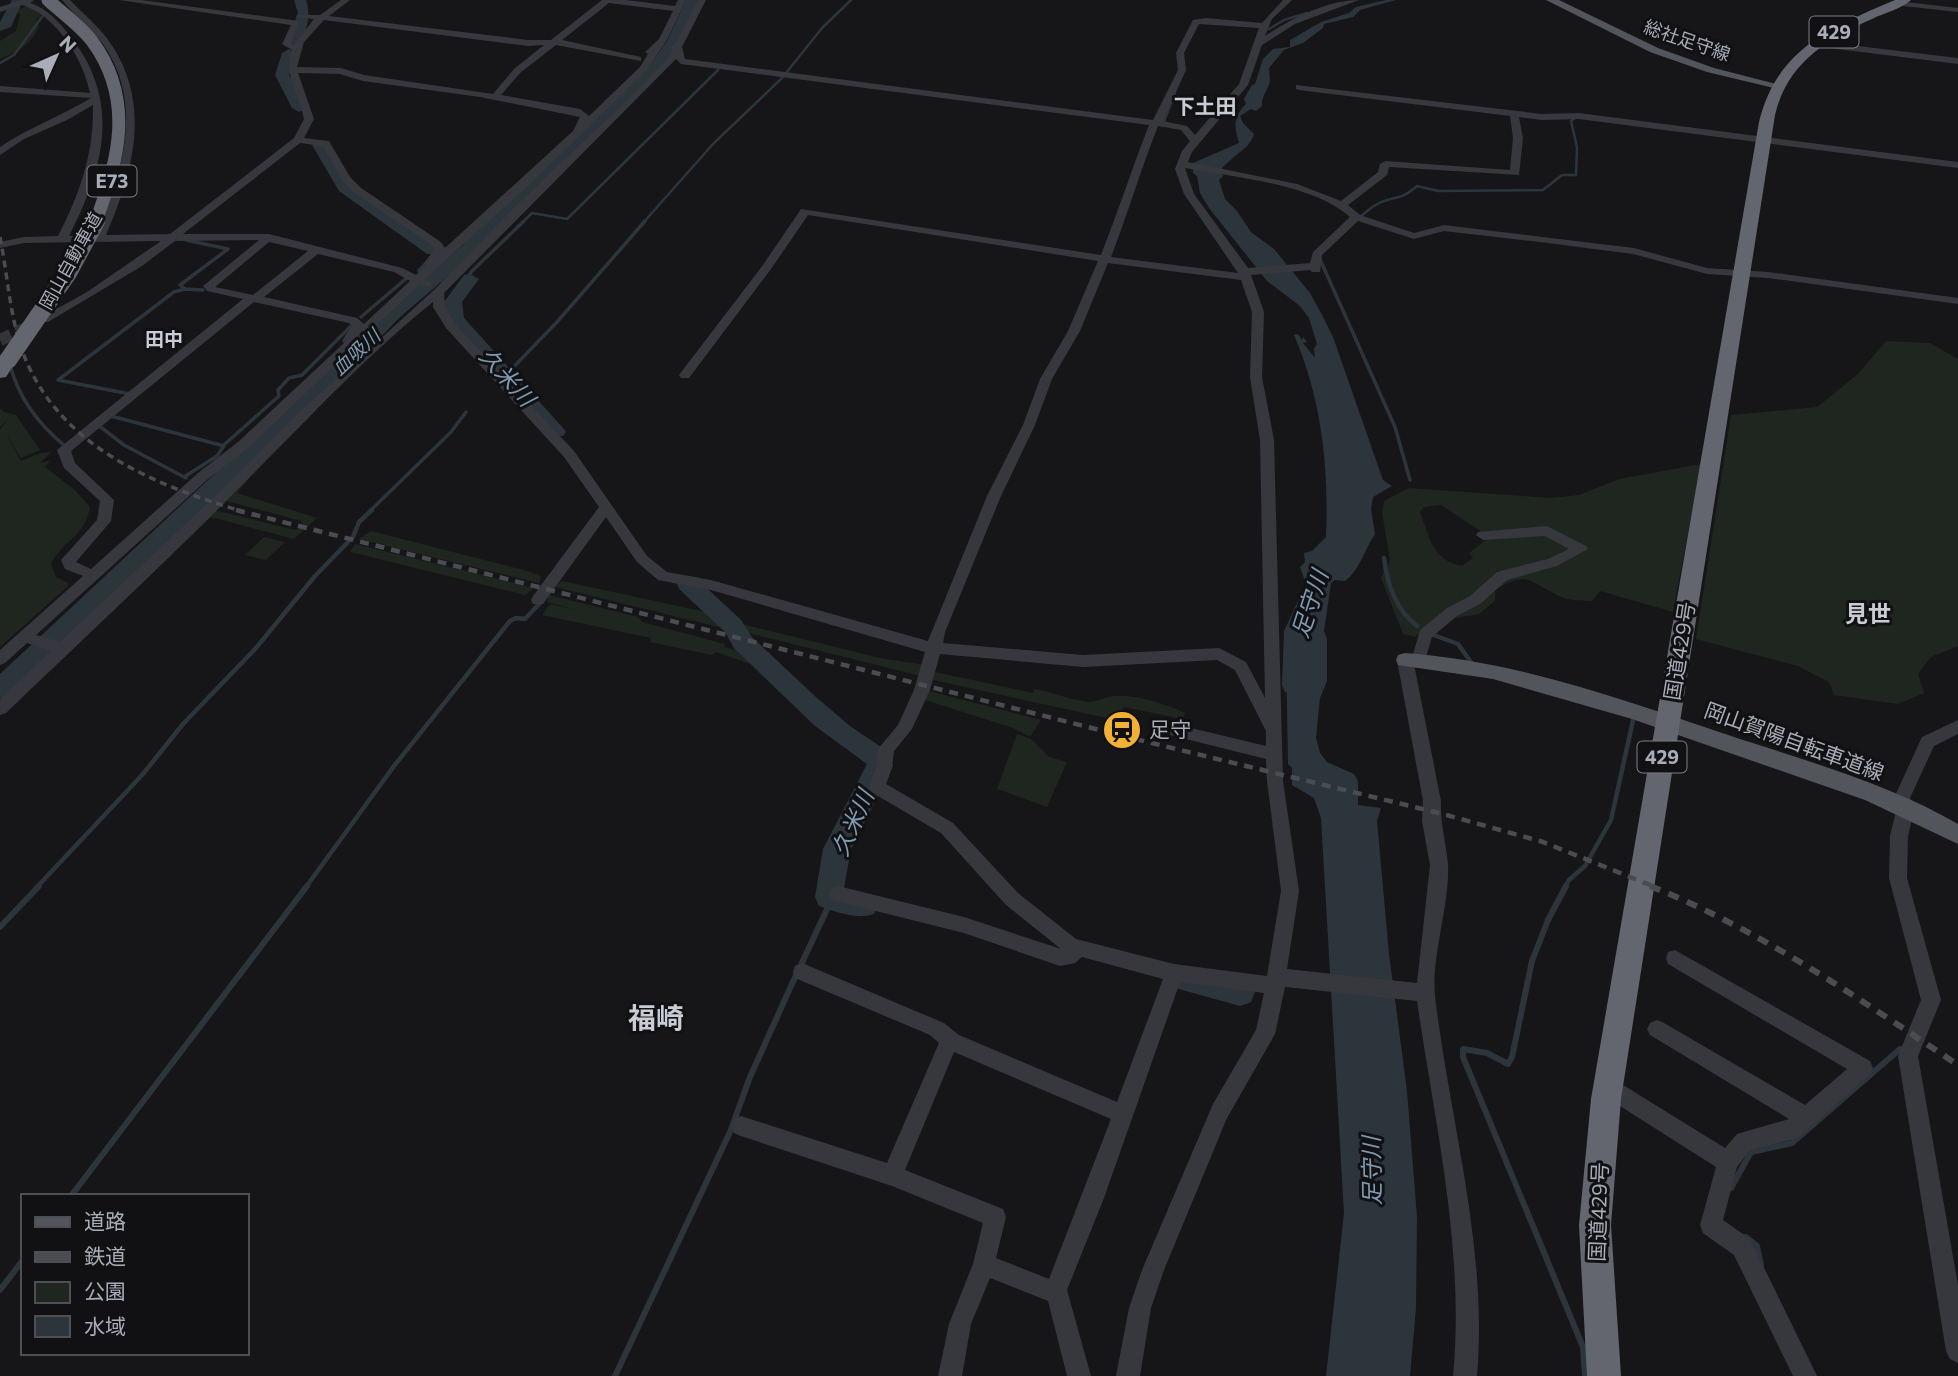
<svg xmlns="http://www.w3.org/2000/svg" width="1958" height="1376" font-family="Commissioner,'Noto Sans JP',sans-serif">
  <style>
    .green { fill: #1e261f; fill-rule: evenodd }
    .water { fill: #2c353c }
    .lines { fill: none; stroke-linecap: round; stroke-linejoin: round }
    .stream-far3 { stroke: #2c353c; stroke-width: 2.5 }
    .stream-far2 { stroke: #2c353c; stroke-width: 3.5 }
    .stream-far1 { stroke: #2c353c; stroke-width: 4.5 }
    .stream { stroke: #2c353c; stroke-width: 6 }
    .river { fill: #2c353c; fill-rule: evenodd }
    .minor-tunnel { stroke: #333438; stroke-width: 12; stroke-dasharray: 12 6; stroke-linecap: butt }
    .minor { fill: #37383d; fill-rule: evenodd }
    .major { fill: #53555c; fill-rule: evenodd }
    .highway { fill: #63666e; fill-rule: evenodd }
    .rail-far2 { stroke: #4a4c52; stroke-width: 3.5; stroke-dasharray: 7 5; stroke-linecap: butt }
    .rail-far1 { stroke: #4a4c52; stroke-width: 4.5; stroke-dasharray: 9 7; stroke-linecap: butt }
    .rail { stroke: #4a4c52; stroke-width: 6; stroke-dasharray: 11 9; stroke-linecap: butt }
    .highway-bridge-far1 { stroke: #63666e; stroke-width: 13 }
    .highway-bridge { stroke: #63666e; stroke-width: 18 }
    .labels { text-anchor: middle; stroke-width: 6; stroke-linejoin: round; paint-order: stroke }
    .far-street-label { font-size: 18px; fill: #a8adb8; stroke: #111113 }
    .shield { fill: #111113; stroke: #7b7e86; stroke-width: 2 }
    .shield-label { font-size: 19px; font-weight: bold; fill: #a8adb8 }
    .far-neighbourhood-label { font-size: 19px; font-weight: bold; fill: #c9ccd4; stroke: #111113 }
    .far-water-label { font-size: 19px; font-style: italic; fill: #7f9bb3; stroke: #111113 }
    .far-quarter-label { font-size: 21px; font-weight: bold; fill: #c9ccd4; stroke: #111113 }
    .street-label { font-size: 21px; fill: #a8adb8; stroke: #111113 }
    .poi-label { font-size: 21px; fill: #a8adb8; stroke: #111113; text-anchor: start }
    .water-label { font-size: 23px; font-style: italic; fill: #7f9bb3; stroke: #111113 }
    .neighbourhood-label { font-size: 23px; font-weight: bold; fill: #c9ccd4; stroke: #111113 }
    .near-quarter-label { font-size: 28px; font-weight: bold; fill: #c9ccd4; stroke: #111113 }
  </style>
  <rect width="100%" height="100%" fill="#161618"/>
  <!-- green -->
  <path class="green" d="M28,6L41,15L36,20L39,26C31,45 19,51 0,59V41L16,31L20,15L17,10Z
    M1886,341L1930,343L1958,359V646L1931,657L1918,674L1924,693L1898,704L1834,695L1829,682L1798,666L1696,639L1731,415L1817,407L1858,374Z
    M0,408L4,412L16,415L40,450L21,458L6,434L21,461L41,453L51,452L40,463L50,461L45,467L75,490L90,507C85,537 63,540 51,564L56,577L68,583L67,587L0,647V430L8,419L0,427Z
    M1701,464L1673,612L1600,591L1592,601C1582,600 1568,601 1559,596C1529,581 1527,570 1495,590V601L1479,614L1432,622L1415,637L1403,634L1381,578L1390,561L1382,512L1384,501L1409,488L1551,498L1579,495L1619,479ZM1441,505L1479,530L1486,540L1469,553L1473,558L1462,566C1432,560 1430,538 1420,512L1424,507Z
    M252,475L237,493L317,518L294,539L211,517L187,539L188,535L214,510L295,530L304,526L301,521L223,500Z
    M371,531L531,572L541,576L539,583L359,539Z
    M264,537L285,542L266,560L245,555Z
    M355,544L534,588L525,595L350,552Z
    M562,581L706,612L728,625L731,630L555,587Z
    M549,595L638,617L642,622L725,644L724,647L741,651L759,667L716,652L712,655L650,642L651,638L542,615L550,604L576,610L547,602Z
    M738,623L880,658L926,665L921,676L745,632Z
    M935,672L1024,691L1033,693L1034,689C1051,692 1066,698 1082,701C1093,704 1099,699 1109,697C1131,692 1165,704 1185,713L1183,719L1124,707L1116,720L933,680Z
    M929,691L1041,720L1030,737L1013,728L925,700Z
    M1017,734L1031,739L1049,757L1067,762L1047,807L997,789Z"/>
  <!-- water -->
  <path class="water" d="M1386,0H1396L1360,10L1353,17L1324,24L1323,28L1303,43L1284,50L1269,68L1270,82L1262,100V106L1256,111L1251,109L1240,116L1243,123L1254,134C1250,149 1230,157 1221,170L1223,176L1219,180L1225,199L1237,211L1251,232L1274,249L1310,293L1322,315L1333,337L1383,480L1392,486L1373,497L1371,509L1375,534C1365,549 1359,571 1345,581L1335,580L1331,583L1324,631L1327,639V681L1320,698L1316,738L1320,753L1327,762L1354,774L1358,781V805L1381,808L1377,821L1389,954L1407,1091L1417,1217L1416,1308L1410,1376H1326L1344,1213L1321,818L1314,798L1292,785V768L1288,764L1286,656L1289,649L1298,653L1301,651C1304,633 1281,613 1301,602L1300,595L1306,584L1300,567L1305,562L1304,553L1312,551L1326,537C1329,468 1322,400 1294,335L1298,334L1302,340L1303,337L1307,342L1303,343L1315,358L1314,349L1317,344L1309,318L1300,306L1267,281L1209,208L1200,193L1197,176L1193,173V163L1239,143C1234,126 1233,117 1246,104L1244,99L1252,85L1255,84L1263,59L1273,49L1290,47V40L1321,22L1349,13L1356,7Z"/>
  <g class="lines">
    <!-- stream-far3 -->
    <path class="stream-far3" d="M1269,29L1284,20L1307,13
      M0,63L14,55L42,17
      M1163,124L1175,93
      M1358,219C1367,211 1375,203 1387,200C1402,196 1404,197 1417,186L1438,191L1543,190L1562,175H1576L1577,147L1571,121L1575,118
      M522,223L532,213L567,219L718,70
      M643,223L713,144L782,78L822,28L851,0"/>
    <!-- stream-far2 -->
    <path class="stream-far2" d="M186,240L228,249L180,285L185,289L203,290
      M1319,257L1395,427L1410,480
      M419,271L428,261
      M462,286L472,271L524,221
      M361,317L408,277
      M10,365C19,399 38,424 65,446
      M504,377L557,322L645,221
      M130,394L58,380L174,292L185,289
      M111,416L224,446
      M98,425L124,445L184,477
      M186,478L184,477L217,456L225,444L279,396L278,390L289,378L302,375L353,324
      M212,486L215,487
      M370,511L451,432L466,412"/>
    <!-- stream-far1 -->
    <path class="stream-far1" d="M1384,558C1387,584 1395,609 1417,626
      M1431,634L1458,644L1473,665
      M37,887L143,774L183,724L256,648L315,576L353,537L359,522L372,510
      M306,887L394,766L510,621L516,618L525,619L541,602
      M1565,887L1569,880L1585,866L1611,820L1634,716"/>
    <!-- stream -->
    <path class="stream" d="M1566,886L1548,920L1532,961L1512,1057L1508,1064L1487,1053L1463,1049V1057L1583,1347L1585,1376
      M0,927L39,886
      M800,967L828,907L829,897
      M1731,1188L1751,1152L1792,1143L1900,1049
      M71,1196L307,886
      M1746,1237L1757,1246L1761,1265
      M0,1290L23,1260
      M615,1376L730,1132L750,1077L796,975"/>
    <!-- river -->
    <path class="river" d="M12,0H27L21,5L11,27L0,31V22Z
      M294,0H306C311,13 308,39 294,45L287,41L298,13Z
      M686,0H698L681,41L657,75L488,236L475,253L399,318L355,364L9,696L0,698V674L341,356L387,310L463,245L476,228L647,69L667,41Z
      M289,49L296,53L289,75L306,108L299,112L292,108L275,75L282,53Z
      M320,140L325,142L351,185L439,246L441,250L439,254H427L339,191L312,145Z
      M470,274L479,279L462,302L464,318L563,428L566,432L563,436H549L446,319L444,302L464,275Z
      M688,576L696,578L741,620L752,637L816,697L850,726L887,751L893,766L851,849L844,888L874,896L878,905L874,914C857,920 836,912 819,906L815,897L823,849L867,764L815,726L734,648L725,632L680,590L677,584L680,578Z
      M1309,593L1317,595L1321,601L1308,631L1306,685L1303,692L1294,694L1285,692L1282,685L1284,631L1301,595Z
      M1185,966L1251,982L1255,992L1251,1002L1240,1006L1175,988L1170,979L1175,970Z"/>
    <!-- minor-tunnel -->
    <path class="minor-tunnel" d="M0,340L35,324"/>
    <!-- minor -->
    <path class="minor" d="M22,0H34L30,3C47,8 60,23 70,36C122,101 104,168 69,236H95C122,175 145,104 103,44C91,28 74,15 62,0H70C84,15 100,27 111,44C152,105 133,173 106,235L170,234L294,138L304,119C299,94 283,77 292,50L282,44L291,25L119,0H141L299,21L291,43L294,45L314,19L296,17L297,15H320L341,0H350L329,16L528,40H551L602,0H626L675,6L678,0H686L667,40L646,71L532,182L425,279L431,283V287L419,285L248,448L208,479L36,635L60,642L227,485L302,410L434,290L514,208L644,84L668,58L673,49L671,47L675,44L698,0H706L682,47L685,59L1153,120L1178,70L1176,53L1193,20L1206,18L1262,23L1283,0H1292L1272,19L1265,36C1291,19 1327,0 1359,0L1295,24L1262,45L1248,85L1192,152L1188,162L1297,184L1341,201L1378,172L1380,164L1385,161L1510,170L1513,138L1510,116L1299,90L1296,89V85L1542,114L1579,113L1958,162V168L1579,119L1542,120L1519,117L1523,138L1519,175L1389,167L1387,175L1348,205L1360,215L1414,233L1444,225L1634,248L1707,268L1768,272L1958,298V304L1768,278L1707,274L1633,254L1540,242L1444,231L1414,239L1358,221L1322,255L1320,272H1312L1310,270L1251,275L1264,312L1262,377L1274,440L1283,781L1299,891L1287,969L1417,983L1430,865L1422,821L1423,801L1397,660L1405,654L1412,658L1420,630L1447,608L1470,596L1497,572L1548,559L1569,549L1545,536L1483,540L1476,535L1478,532L1547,526L1586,546L1588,549L1557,566L1507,580L1480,604L1457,616L1432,637L1424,664H1414L1441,801C1440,823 1446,842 1448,864C1450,904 1431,957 1435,996C1450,1123 1488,1247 1477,1376H1453C1465,1251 1435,1124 1417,1001L1285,987L1275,1034L1227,1118L1164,1270L1151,1308L1140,1376H1116L1129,1308L1142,1270L1213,1104L1256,1030L1264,993L1180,982L1104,1198L1067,1290L1091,1376H1067L1048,1301L990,1278L971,1324L962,1376H938L949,1324L973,1264L983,1223L892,1186L741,1136L734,1133L731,1126L734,1119L741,1116L887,1163L939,1043L930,1035L795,978L793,972L795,966L802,963L809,966L944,1023L959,1035L1117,1102L1163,979L1082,957L1075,963L1060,966L964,933L832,900L829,894L832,888L838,886L964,917L1061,949L1006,905L941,833L871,792L869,787L876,768L878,749L898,725L914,690L925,652L711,590L658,580L637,562L606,517L543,604H533L531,600L533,596L599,507L564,457L446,328L433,307V302C363,358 302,426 238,489C162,566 83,639 6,713L0,715V699L51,651L27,643L5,663L0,665V650L83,576L65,569L61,560L97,520L100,501L64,468L57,450L243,299L207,291L203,286L259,240L175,241L142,266L48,322H40V318L87,292L161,241L24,243L0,248V242L24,237L58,236C80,194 94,153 93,105L67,120L24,139L0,155V147C28,128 61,116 91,98L0,92V86L90,93C83,59 57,16 22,5L0,12V7ZM609,3L673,11L659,39L645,52L648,54L640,67L589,116L580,109L501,95L520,73L556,45L641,61V57L562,40ZM324,20L528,46L544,45L514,69L493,94L364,75L341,68L297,67L304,42ZM1199,24L1259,28L1239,84L1195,135L1187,126L1163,121L1186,70L1184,53ZM676,59L681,64L1149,125C1132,168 1118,212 1101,255L801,209L763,265L679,375L681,378H689L771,269L808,215L1098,261L1068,331L1040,379L1023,425L987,496L928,641L711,580L667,572L647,556L574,451L455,324L445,307L444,293ZM298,73L340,74L363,81L480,97L580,117L573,131L445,248L441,242L361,188L350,177L329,141L304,138L314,119ZM1158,126L1181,130L1190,141L1182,151L1175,169L1184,194L1238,273L1111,257C1128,213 1141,169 1158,126ZM300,143L323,146L341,179L353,192L433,246L435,249L424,263L426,265L416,275L402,268L269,234H183ZM1185,168C1236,178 1311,183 1350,217L1313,252L1310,263L1248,268L1194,194ZM269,242L308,251L253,295L215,287ZM318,254L394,272L410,281L364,324L357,318L264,297ZM1108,263L1241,280L1252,312L1250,377L1260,440L1265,698L1246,662L1219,648L1083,655L943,643L945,632L1001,496L1035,425L1052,379L1080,331ZM254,302L349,323L352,325L342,341L344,343L238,442L198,473L91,569L76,562L111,521L114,500L75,463L71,451ZM940,654L1083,667L1217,660L1235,670L1266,731V746L1166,722L1160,724L1158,728L1160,732L1166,734L1266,759L1267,781L1281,891L1267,976L1174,964L1076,939L1018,893L953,823L886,784L892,768L894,751L912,729L930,690ZM954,1052L1111,1119L1049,1279L996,1258L1006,1217L1003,1209L905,1170Z
      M1897,1L1958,8V12L1894,5Z
      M1816,41L1958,58V64L1813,46L1812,44Z
      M1958,720V734L1934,746L1910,798L1915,807L1908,836L1907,878L1941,1000L1918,1056L1958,1285V1363L1950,1359L1946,1351L1898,1056L1921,1000L1889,878L1890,836L1897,807L1894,798L1922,737Z
      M1675,950L1870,1061L1873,1068L1870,1075L1798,1138L1750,1150L1737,1167L1723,1220L1750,1239L1817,1376H1793L1734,1255L1703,1233L1700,1225L1716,1167L1601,1094L1598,1087L1601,1080L1608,1077L1615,1080L1725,1148L1737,1134L1789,1119L1650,1035L1647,1029L1650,1023L1657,1020L1664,1023L1805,1105L1847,1069L1668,964L1666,958L1668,952Z"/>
    <!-- major -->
    <path class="major" d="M1546,0H1559L1658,48L1714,68L1784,86L1778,89L1707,72L1650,52Z
      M1405,653C1520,661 1631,703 1740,739C1811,762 1893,786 1958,824V844L1865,800L1632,719L1493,679L1398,665L1396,660L1398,655Z"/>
    <!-- highway -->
    <path class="highway" d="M1895,0H1911C1901,9 1884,13 1872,19C1826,39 1787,64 1775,115L1621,1099L1611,1225L1621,1376H1587L1579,1225L1591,1099L1759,122C1777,48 1832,27 1895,0Z
      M8,355L17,360L6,377L0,378V359Z"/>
    <!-- rail-far2 -->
    <path class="rail-far2" d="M0,237C8,277 10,321 25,358C62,448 155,485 241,511"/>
    <!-- rail-far1 -->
    <path class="rail-far1" d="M236,510L1123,736L1443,814L1543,842L1655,887"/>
    <!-- rail -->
    <path class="rail" d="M1650,886C1761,930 1859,999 1958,1065"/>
    <!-- highway-bridge-far1 -->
    <path class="highway-bridge-far1" d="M48,0C62,13 81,26 92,41C135,99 119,161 95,223"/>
    <!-- highway-bridge -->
    <path class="highway-bridge" d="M8,360L68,273L96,221"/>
  </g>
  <!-- icons -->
  <defs>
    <symbol id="station-disc" viewBox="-11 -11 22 22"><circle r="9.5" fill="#f2b134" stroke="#111113"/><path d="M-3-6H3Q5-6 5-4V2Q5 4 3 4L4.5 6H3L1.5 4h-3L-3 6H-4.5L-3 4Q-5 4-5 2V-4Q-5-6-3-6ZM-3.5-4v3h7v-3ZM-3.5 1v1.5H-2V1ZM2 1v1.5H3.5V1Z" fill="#111"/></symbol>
  </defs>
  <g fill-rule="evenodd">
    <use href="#station-disc" x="1100" y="708" width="44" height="44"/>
  </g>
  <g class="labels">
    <!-- far-street labels -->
    <g class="far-street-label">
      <text transform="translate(1687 41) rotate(19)" y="6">総社足守線</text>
      <text transform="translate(71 261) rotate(-61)" y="6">岡山自動車道</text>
    </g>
    <!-- shield labels -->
    <g class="shield">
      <rect x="1809.5" y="16.5" width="49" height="31" rx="5"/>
      <rect x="87.5" y="165.5" width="49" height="31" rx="5"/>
      <rect x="1637.5" y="741.5" width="49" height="31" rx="5"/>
    </g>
    <g class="shield-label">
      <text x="1834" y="39">429</text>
      <text x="112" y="188">E73</text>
      <text x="1662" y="764">429</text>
    </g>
    <!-- far-neighbourhood labels -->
    <g class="far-neighbourhood-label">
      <text x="164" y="346">田中</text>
    </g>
    <!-- far-water labels -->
    <g class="far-water-label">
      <text transform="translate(356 352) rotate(-43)" y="7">血吸川</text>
    </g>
    <!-- far-quarter labels -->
    <g class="far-quarter-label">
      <text x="1205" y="114">下土田</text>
    </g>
    <!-- street labels -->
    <g class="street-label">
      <text transform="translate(1680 651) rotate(-81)" y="7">国道429号</text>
      <text transform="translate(1794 742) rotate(20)" y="7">岡山賀陽自転車道線</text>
      <text transform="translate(1599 1212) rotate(-88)" y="7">国道429号</text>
    </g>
    <!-- poi labels -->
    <g class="poi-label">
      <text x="1149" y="737">足守</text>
    </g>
    <!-- water labels -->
    <g class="water-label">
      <text transform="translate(507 377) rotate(48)" y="8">久米川</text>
      <text transform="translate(1310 604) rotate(-72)" y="8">足守川</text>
      <text transform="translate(853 823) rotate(-66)" y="8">久米川</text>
      <text transform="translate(1372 1171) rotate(-91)" y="8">足守川</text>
    </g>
    <!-- neighbourhood labels -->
    <g class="neighbourhood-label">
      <text x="1868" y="622">見世</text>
    </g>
    <!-- near-quarter labels -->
    <g class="near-quarter-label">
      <text x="656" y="1028">福崎</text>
    </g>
  </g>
  <!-- legend -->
  <rect x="21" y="1194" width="228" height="161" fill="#111113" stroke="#4d4f55" stroke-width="2"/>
  <rect x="35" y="1217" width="35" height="10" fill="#53555c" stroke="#4d4f55" stroke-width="2"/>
  <text x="84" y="1229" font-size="21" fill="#a8adb8">道路</text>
  <rect x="35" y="1252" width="35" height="10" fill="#4a4c52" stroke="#4d4f55" stroke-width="2"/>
  <text x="84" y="1264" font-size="21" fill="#a8adb8">鉄道</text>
  <rect x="35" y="1282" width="35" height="21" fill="#1e261f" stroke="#4d4f55" stroke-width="2"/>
  <text x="84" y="1299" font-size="21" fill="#a8adb8">公園</text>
  <rect x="35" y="1316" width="35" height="21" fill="#2c353c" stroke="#4d4f55" stroke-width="2"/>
  <text x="84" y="1334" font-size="21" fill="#a8adb8">水域</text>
  <!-- north arrow -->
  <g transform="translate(56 56) rotate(45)" stroke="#111113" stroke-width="5" paint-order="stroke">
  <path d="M0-5L12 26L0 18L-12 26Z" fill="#a8adb8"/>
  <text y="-10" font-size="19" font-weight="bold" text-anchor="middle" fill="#a8adb8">N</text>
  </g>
</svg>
